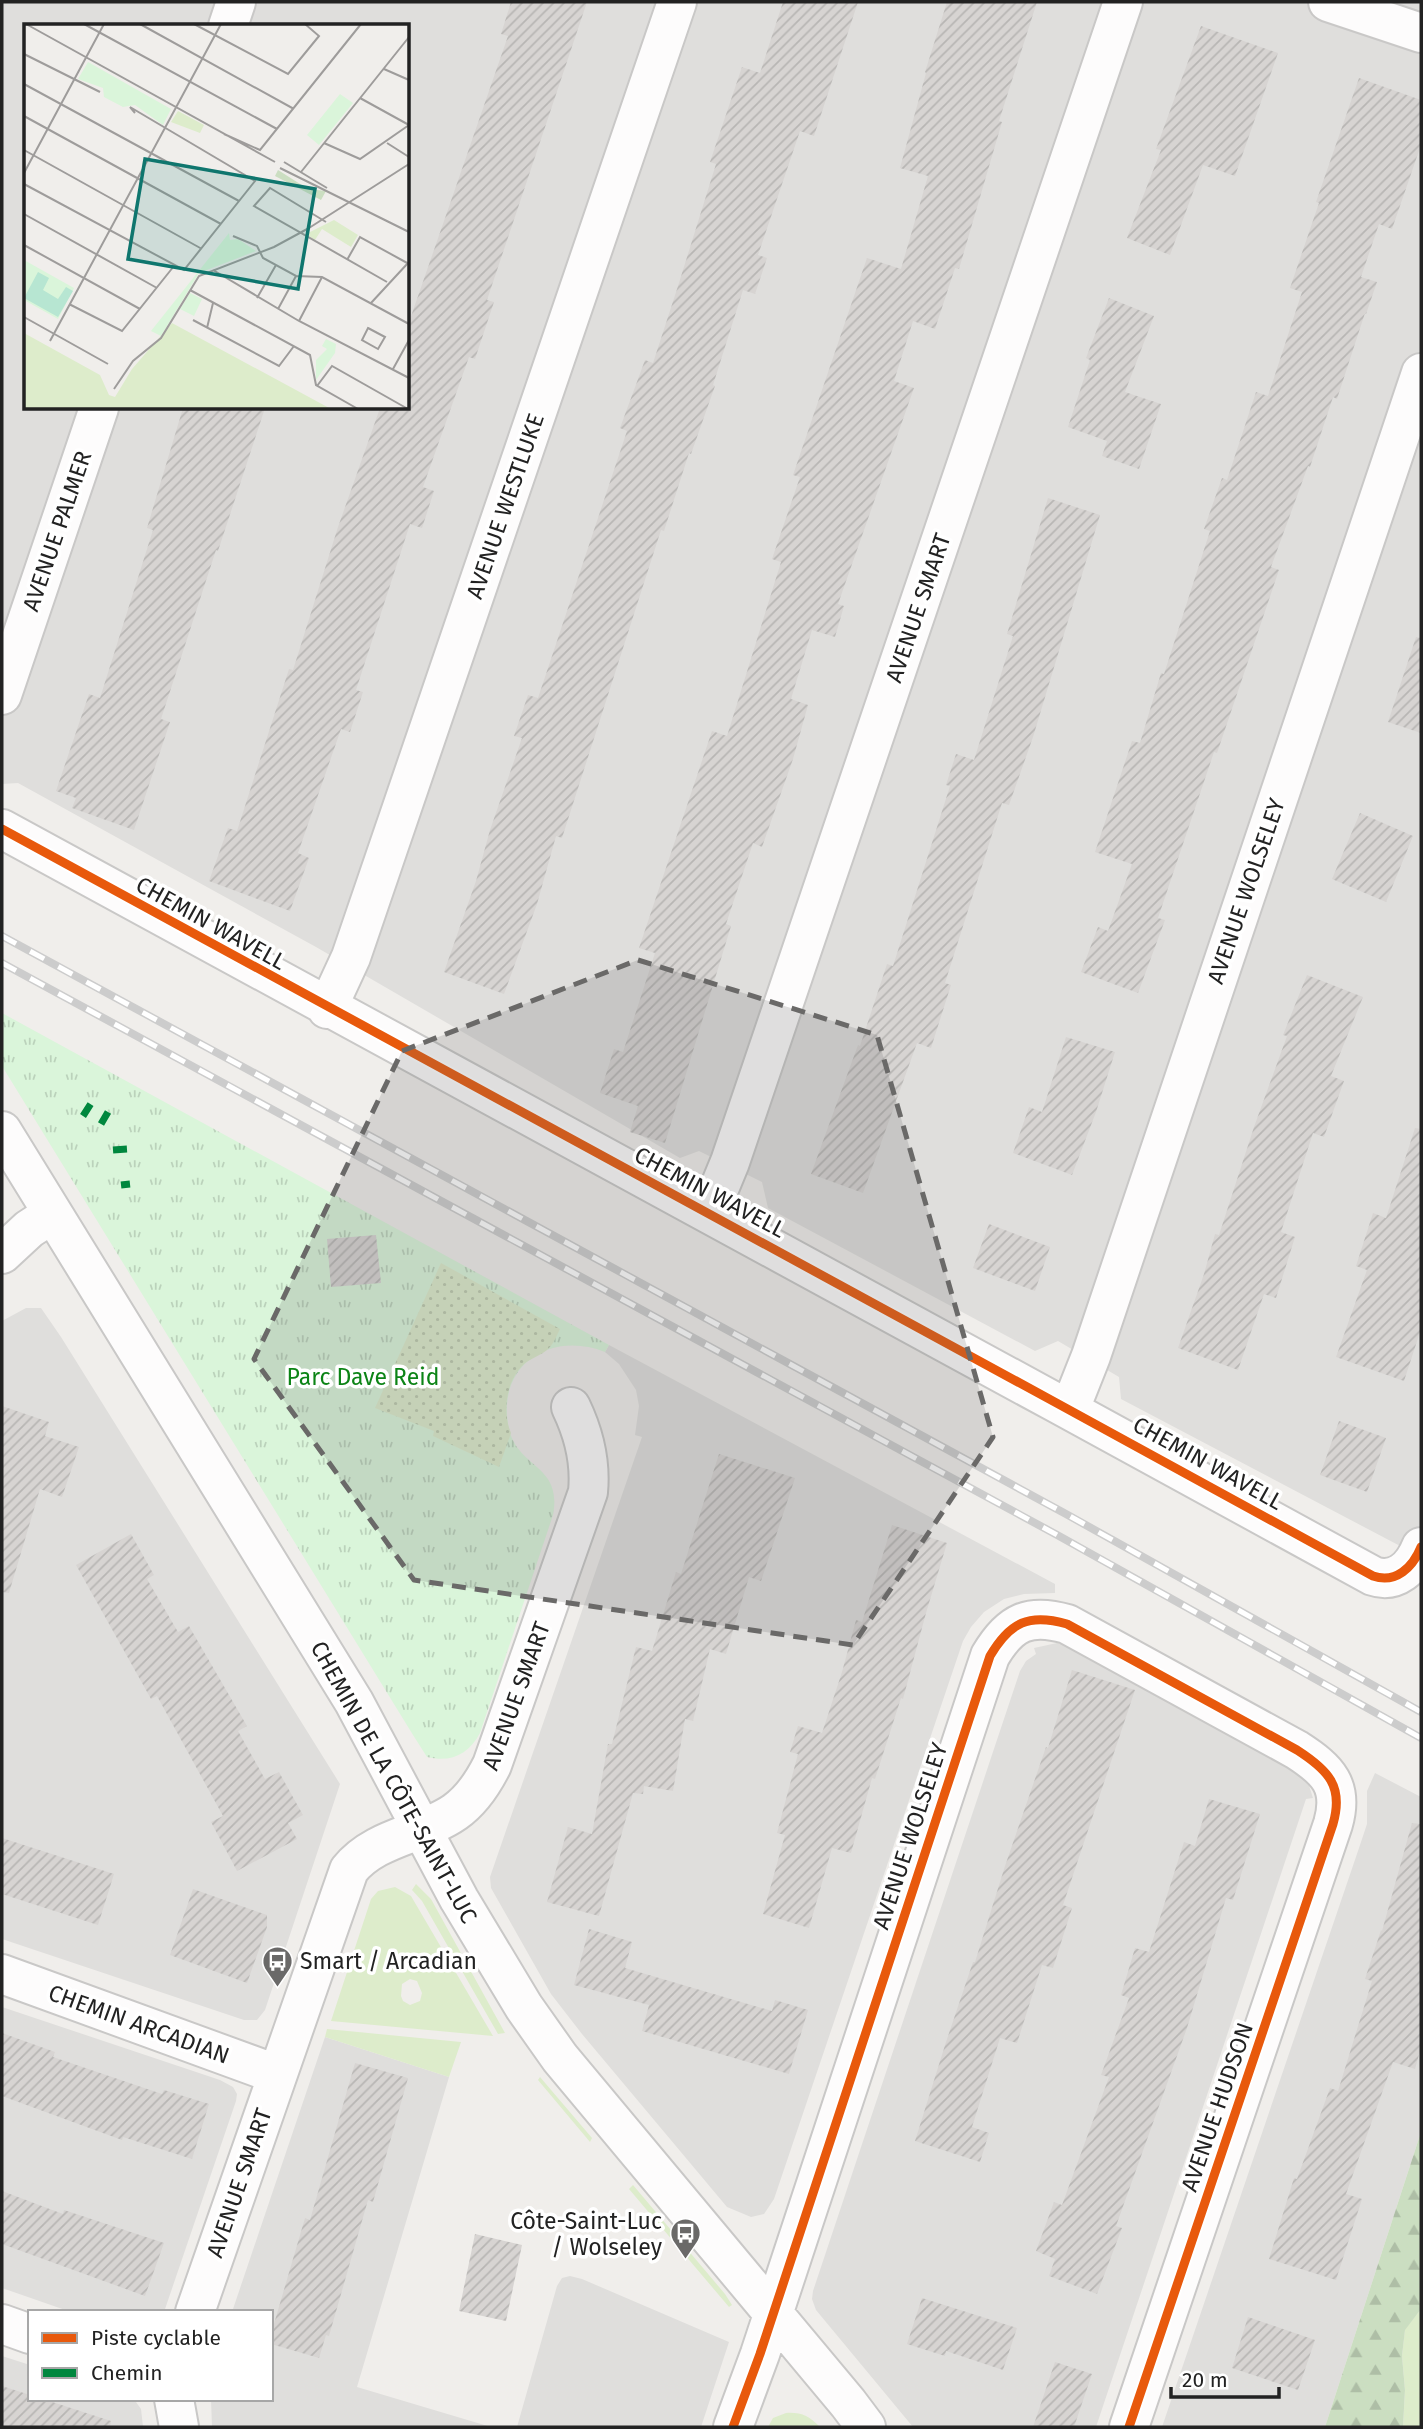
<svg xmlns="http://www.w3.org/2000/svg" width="1423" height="2429" font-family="'Fira Sans',sans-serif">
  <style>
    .residential { fill: #dfdedc; fill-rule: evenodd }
    .grass { fill: #ddeccb; fill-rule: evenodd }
    .forest { fill: url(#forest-firs) }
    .park { fill: url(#park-tufts) }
    .garden { fill: url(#garden-dots) }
    .building { fill: url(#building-hatch) }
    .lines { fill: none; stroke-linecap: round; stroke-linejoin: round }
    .minor-casing { stroke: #c9c8c7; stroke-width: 42 }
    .minor { stroke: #fdfcfc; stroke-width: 38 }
    .rail-casing { stroke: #ccc; stroke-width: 8 }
    .rail { stroke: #fff; stroke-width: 5; stroke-dasharray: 16; stroke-linecap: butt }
    .quiet { stroke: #00873e; stroke-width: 7; stroke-dasharray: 14 7; stroke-linecap: butt }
    .cycleway-casing { stroke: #fff; stroke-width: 13 }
    .cycleway { stroke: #e8590c; stroke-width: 9 }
    .marked { fill: #6a6968; fill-opacity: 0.2; stroke: #6a6968; stroke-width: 5; stroke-dasharray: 14 9; stroke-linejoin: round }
    .labels { text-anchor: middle; stroke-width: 7; stroke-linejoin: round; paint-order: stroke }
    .street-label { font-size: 23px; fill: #222; stroke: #fff }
    .park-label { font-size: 23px; fill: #0c8416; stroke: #fff }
    .poi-label { font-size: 23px; fill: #222; stroke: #fff; text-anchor: start }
    .inset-road { fill: none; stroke: #9e9c9b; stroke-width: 2 }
    .view { fill: #0f766e; fill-opacity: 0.15; stroke: #0f766e; stroke-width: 3.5 }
    .inset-edge { fill: none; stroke: #222; stroke-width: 3.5 }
  </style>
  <defs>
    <pattern id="forest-firs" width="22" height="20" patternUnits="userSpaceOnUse" patternTransform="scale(1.75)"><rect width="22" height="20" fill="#cbdec1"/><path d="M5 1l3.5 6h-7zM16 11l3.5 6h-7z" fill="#aebea6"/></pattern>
    <pattern id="park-tufts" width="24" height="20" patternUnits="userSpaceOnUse" patternTransform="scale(1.75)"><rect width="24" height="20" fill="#daf5da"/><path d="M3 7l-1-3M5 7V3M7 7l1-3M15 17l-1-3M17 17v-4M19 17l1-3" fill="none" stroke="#bbd2bb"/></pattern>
    <pattern id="garden-dots" width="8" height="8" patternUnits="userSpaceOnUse" patternTransform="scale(1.75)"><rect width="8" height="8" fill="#ddeccb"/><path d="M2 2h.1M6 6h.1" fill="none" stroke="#bdcaae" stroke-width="1.8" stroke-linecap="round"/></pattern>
    <pattern id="building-hatch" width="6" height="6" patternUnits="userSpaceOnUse" patternTransform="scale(1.75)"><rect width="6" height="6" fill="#d7d4d2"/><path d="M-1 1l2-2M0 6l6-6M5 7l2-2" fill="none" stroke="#b8b6b4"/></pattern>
  </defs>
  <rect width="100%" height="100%" fill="#f0eeeb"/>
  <!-- residential -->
  <path class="residential" d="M2,2H1421V1557L1121,1399L1119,1377L1058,1341L1035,1351L768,1208L762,1182L699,1151L680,1158L316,947L18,783L2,784ZM26,26H408V408H26Z
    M26,1308H41L61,1337L340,1784L265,2010L257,2020H244L2,1939V1321Z
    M609,1345L1055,1584V1593L1024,1594L1004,1599L984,1612L971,1627L963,1641L774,2199L764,2214L751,2217L727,2207L582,2034L551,1994L491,1888L490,1877L642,1437L635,1435L639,1406L636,1390L619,1364L605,1352Z
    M1057,1643L1073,1647L1306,1776L1313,1798L1306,1799L1096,2427H913L816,2310L812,2299L813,2291L1020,1671L1026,1661L1036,1654L1034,1648Z
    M1375,1773L1421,1797V2132L1325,2427H1162L1359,1848L1367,1824V1791Z
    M2,2007L220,2080L233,2087L237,2094L236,2101L164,2312H71L2,2288Z
    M325,2037L449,2077L357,2387L491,2427H212L211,2399H271V2312H232Z
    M570,2276L582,2279L729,2342L701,2427H517L557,2286L562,2278Z
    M2,2356L30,2365V2399H130L136,2402L141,2409L143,2427H2Z"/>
  <!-- grass -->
  <path class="grass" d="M416,1884L431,1899L505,2033L498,2034L422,1901L412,1890Z
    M395,1887L411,1896L493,2036L331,2021L371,1899L378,1891ZM410,1979L417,1981L422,1993L420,2001L410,2005L403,2001L401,1996L402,1984Z
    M327,2029L461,2042L449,2077L325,2037Z
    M540,2077L592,2138L590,2142L538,2080Z
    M633,2185L725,2294L732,2305L729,2307L629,2189Z
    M1421,2309V2427H1403L1405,2390L1402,2356L1405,2329Z
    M786,2413C801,2412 809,2416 820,2427H768L773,2418Z"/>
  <!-- forest -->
  <path class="forest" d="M1421,2132V2309L1405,2330L1402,2356L1405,2390L1403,2427H1325Z"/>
  <!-- park -->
  <path class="park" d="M2,1013L609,1345L605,1352C552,1331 498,1363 508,1424C515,1470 563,1462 553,1515L480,1733C469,1754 451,1763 427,1757L413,1735L2,1066Z"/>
  <!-- garden -->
  <path class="garden" d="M441,1263L560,1329C557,1335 554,1343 549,1348C542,1356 529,1358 522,1366C506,1382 502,1413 511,1433L499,1467L433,1436L434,1431L375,1408Z"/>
  <!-- building -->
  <path class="building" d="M511,2H587L487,300L494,302L475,359L469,357L423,487L434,491L422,528L410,524L356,690L363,692L350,732L341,729L298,853L309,858L290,911L209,881L228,828L237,831L289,669L293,670L338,527L380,408H408V325L508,36L501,34Z
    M783,2H858L814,136L800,131L758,255L767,258L755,294L743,290L713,385L715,386L691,454L689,453L664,531L661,530L562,838L556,836L537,904L504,994L444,972L476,881L490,830L522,738L514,736L528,695L538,698L627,431L620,428L645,360L653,363L678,286L716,164L710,162L742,67L760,73Z
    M947,2H1037L999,121L1002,122L959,269L955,268L935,329L913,321L894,381L914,388L838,604L844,606L835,637L812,630L791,699L808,705L793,759L762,847L753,843L726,924L731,926L665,1143L630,1132L638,1106L600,1093L614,1049L623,1052L655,953L639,948L712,731L727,736L781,562L772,559L800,477L793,475L867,258L901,269L928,176L900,168L926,73L925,72Z
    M1201,26L1278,53L1235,176L1203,165L1170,255L1127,238L1161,150L1156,149Z
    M1359,78L1421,100V145L1392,229L1379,224L1361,277L1377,282L1366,314L1365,313L1337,399L1333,397L1310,467L1308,466L1271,567L1279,570L1217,753L1214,752L1158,918L1165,920L1138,993L1081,972L1098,927L1108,931L1132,864L1095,852L1132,741L1140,743L1161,673L1164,674L1210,531L1204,529L1222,478L1227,480L1256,392L1268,396L1302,292L1290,288L1319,203L1316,202Z
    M1109,298L1154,316L1125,392L1161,404L1139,469L1102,456L1107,441L1068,427L1090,360L1086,358Z
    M183,408H265L218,551L216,550L161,719L170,722L134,830L72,808L76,798L56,791L89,694L100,698L153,530L147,528Z
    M1048,498L1100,515L1033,737L1009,805L1002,803L945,983L951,985L931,1048L917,1043L863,1193L811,1174L858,1045L860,1046L887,964L893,966L950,786L946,785L956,754L974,760L1013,636L1007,634Z
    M1416,637L1421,638V733L1388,722Z
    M1360,813L1413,836L1386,902L1332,879Z
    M1307,975L1363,997L1331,1076L1344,1081L1324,1137L1313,1133L1281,1232L1295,1237L1276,1298L1264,1294L1238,1370L1178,1348L1204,1274L1215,1234L1219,1235L1254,1127L1287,1036L1283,1035Z
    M1066,1037L1115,1052L1096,1112L1072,1175L1013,1153L1029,1107L1042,1112Z
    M1415,1128L1421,1129V1329L1404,1381L1336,1357L1367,1270L1356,1266L1373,1213L1386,1218Z
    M989,1224L1050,1247L1035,1291L973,1268Z
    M376,1235L381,1283L331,1287L327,1239Z
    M2,1406L49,1422L45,1436L79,1447L62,1497L40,1489L9,1593L2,1592Z
    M1339,1421L1386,1438L1367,1492L1320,1475Z
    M719,1454L795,1478L761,1581L749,1577L726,1654L710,1649L693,1721L685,1719L673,1791L644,1786L643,1794L633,1793L599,1916L547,1902L568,1827L592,1834L608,1744H612L636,1647L652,1651L676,1572L681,1574Z
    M892,1525L947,1543L926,1613L903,1699L901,1698L875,1779L872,1778L851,1853L832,1848L809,1928L763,1914L785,1835L777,1833L798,1754L790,1752L798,1726L822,1733L842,1672L856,1620L862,1622Z
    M131,1534L154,1575L147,1579L178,1632L189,1626L247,1726L238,1731L265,1779L279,1772L303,1815L288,1823L297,1839L237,1871L211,1822L223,1816L157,1696L151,1699L76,1565Z
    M1072,1670L1135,1690L1063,1905L1072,1908L1053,1968L1042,1965L1017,2043L1000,2038L972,2127L989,2133L980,2162L915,2141L946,2042L973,1962H975L1005,1866L1046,1747L1048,1748Z
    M1209,1799L1260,1814L1233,1900L1226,1898L1187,2028L1116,2226L1122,2228L1097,2294L1049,2276L1055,2259L1036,2251L1054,2202L1062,2205L1109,2077L1101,2075L1129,1998L1121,1995L1135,1948L1149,1952L1184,1842L1195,1846Z
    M1412,1823L1421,1824V2048L1415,2069L1393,2062L1346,2194L1362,2199L1336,2280L1269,2259L1294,2178L1297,2179L1330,2088L1338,2091L1372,1981L1365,1979L1381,1930L1382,1931Z
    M2,1838L114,1874L98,1925L2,1894Z
    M193,1889L267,1915V1927L247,1983L170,1955Z
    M589,1929L632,1942L625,1968L772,2011L775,2000L808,2010L789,2074L642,2031L649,2005L574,1985Z
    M2,2033L55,2052L53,2057L162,2094L164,2090L209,2104L192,2159L123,2137L122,2140L2,2096Z
    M355,2063L408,2078L373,2202L368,2200L329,2336L326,2335L319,2358L271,2344V2334L305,2218L310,2220Z
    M2,2191L63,2214L64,2210L164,2243L145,2296L2,2244Z
    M475,2234L522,2245L506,2321L459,2311Z
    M922,2298L1017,2328L1003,2370L946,2351L945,2356L907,2344Z
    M1248,2317L1315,2340L1298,2390L1232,2368Z
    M1055,2362L1092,2374L1074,2427H1033Z
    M2,2386L30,2395V2399H43L111,2421L110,2427H2Z"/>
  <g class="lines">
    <defs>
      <path id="minor" d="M1328,2L1421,33
        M228,26L236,2
        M2,695L99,408
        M2,829C457,1081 917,1325 1373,1576C1396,1584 1413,1567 1421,1547
        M327,1009L351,957L677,2
        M2,1131L354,1702L459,1899L524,2007L560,2058L848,2403L866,2427
        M709,1213L730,1162L1123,2
        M2,1254L29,1229L52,1214
        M1070,1409L1091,1356L1421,373
        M2,1974L276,2074
        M195,2312L349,1870C375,1837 422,1835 455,1812C472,1800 483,1783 492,1765L588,1492C591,1461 584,1434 571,1407
        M2,2324L30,2334
        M174,2399L179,2427
        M733,2427L760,2354L990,1656C1010,1622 1029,1613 1067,1624L1297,1750C1328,1770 1344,1786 1333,1824L1129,2427"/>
    </defs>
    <!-- minor casing -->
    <use href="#minor" class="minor-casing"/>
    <!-- minor -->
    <use href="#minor" class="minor"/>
    <defs>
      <path id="rail" d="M2,936L1066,1514L1421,1712
        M2,963L1059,1536L1421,1738"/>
    </defs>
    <!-- rail casing -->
    <use href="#rail" class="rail-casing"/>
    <!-- rail -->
    <use href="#rail" class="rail"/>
    <!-- quiet -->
    <path class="quiet" d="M83,1116L92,1102
      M101,1124L108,1112
      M113,1150L128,1149
      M121,1185L130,1184"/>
    <defs>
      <path id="cycleway" d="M2,829C457,1081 917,1325 1373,1576C1396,1584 1413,1567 1421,1547
        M733,2427L760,2354L990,1656C1010,1622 1029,1613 1067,1624L1297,1750C1328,1770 1344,1786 1333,1824L1129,2427"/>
    </defs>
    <!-- cycleway casing -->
    <use href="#cycleway" class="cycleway-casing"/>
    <!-- cycleway -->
    <use href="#cycleway" class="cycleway"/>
  </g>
  <!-- marked area -->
  <path class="marked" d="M638,960L877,1035L993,1437L853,1645L414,1580L254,1359L402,1051Z"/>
  <!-- icons -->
  <defs>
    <symbol id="bus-pin" viewBox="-11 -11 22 30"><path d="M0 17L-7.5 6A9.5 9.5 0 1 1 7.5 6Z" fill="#6a6968" stroke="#fff"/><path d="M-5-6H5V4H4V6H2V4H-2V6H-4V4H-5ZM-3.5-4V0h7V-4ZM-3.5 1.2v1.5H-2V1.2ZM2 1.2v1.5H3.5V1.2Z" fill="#fff"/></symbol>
  </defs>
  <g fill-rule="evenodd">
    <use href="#bus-pin" x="260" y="1944" width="35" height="47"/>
    <use href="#bus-pin" x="668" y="2216" width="35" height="47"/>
  </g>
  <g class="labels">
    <!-- street labels -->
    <g class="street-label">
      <text transform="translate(505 506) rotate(-71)" y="8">AVENUE WESTLUKE</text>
      <text transform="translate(57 531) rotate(-71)" y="8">AVENUE PALMER</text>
      <text transform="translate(918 608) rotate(-71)" y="8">AVENUE SMART</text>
      <text transform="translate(1246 891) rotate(-71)" y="8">AVENUE WOLSELEY</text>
      <text transform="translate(211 923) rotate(29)" y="8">CHEMIN WAVELL</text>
      <text transform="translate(710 1192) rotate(28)" y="8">CHEMIN WAVELL</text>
      <text transform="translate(1208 1463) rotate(29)" y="8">CHEMIN WAVELL</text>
      <text transform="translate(516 1696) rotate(-70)" y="8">AVENUE SMART</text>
      <text transform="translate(394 1782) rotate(61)" y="8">CHEMIN DE LA CÔTE-SAINT-LUC</text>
      <text transform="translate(910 1836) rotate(-72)" y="8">AVENUE WOLSELEY</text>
      <text transform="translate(139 2024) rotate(20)" y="8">CHEMIN ARCADIAN</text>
      <text transform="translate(1217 2107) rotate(-71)" y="8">AVENUE HUDSON</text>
      <text transform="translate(239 2183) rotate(-71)" y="8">AVENUE SMART</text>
    </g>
    <!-- park labels -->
    <g class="park-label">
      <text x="363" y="1385">Parc Dave Reid</text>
    </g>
    <!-- poi labels -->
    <g class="poi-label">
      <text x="300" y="1969">Smart / Arcadian</text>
      <text x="662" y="2229" text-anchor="end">Côte-Saint-Luc<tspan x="662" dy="26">/ Wolseley</tspan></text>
    </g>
  </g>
  <!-- overview -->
  <g transform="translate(24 24)">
    <rect width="385" height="385" fill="#f0eeeb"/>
    <path d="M154,87L180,101L176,109L147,98ZM310,196L334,211L327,223L298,205L291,216L282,210ZM148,299L307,385H0V309L76,351L85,371L91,373L108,345Z" fill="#ddeccb"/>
    <path d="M254,146L284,165L302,167L297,176L251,152Z" fill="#cbdec1"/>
    <path d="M64,38L147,85L139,101L111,81L99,83L80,73L79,64L54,55ZM316,70L329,79L295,121L283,111ZM205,209L206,216L214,215L232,227L175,249L137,312L127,307ZM0,236L50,264L34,295L0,276ZM166,269L178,275L170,292L156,285ZM302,315L312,320L311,329L292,356V336L303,325L298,322Z" fill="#daf5da"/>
    <path d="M14,248L25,254L19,266L34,275L42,263L49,267L34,293L0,274Z" fill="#b7e6d2"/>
    <path class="inset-road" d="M2,0L251,138M60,0L253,105M116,0L270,85M170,0L264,50L295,12L281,0M0,30L76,68M360,45L385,56M0,60L215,177M336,74L385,101M0,92L197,200M200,110L236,126L337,0M300,119L336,135L385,101M363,119L385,133M0,126L178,225M260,138L303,164M256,144L385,208M277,148L385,13M0,149L80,0M0,160L160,246L231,157L106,83L111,89M0,190L133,264M302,198L246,164L230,182L363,258M285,204L385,140M209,212L233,222L239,234L272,252L298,253L385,300M0,221L116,285M323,236L336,213L385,240M189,246L275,297L385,354M166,266L286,331L292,361L334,385M233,274L252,241M347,279L384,239M45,280L98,307L150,242M254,285L272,252M0,293L84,340M169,296L255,342L270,322M275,297L298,253M183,304L189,279M344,304L361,313L354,325L338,316ZM26,317L197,0M369,345L385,316M293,362L308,342L384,385M90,365L109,337L137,314L175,252L250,223L285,204"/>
    <path class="view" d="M121,135L291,165L274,265L104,235Z"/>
    <rect width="385" height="385" class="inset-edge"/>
  </g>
  <!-- border -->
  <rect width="1423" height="2429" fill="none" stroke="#222222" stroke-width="7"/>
  <!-- legend -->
  <rect x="28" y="2310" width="245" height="91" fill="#ffffff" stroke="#a7a7a7" stroke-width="2"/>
  <rect x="42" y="2333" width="35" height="10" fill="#e8590c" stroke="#a7a7a7" stroke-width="2"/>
  <text x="91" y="2345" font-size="21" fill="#222222">Piste cyclable</text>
  <rect x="42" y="2368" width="35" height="10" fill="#00873e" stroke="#a7a7a7" stroke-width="2"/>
  <text x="91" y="2380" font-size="21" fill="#222222">Chemin</text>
  <!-- scale -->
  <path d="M1171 2387v10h108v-10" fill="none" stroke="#222222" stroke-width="3.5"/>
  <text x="1182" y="2387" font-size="21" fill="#222222" stroke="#ffffff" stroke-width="5" paint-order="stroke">20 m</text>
</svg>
